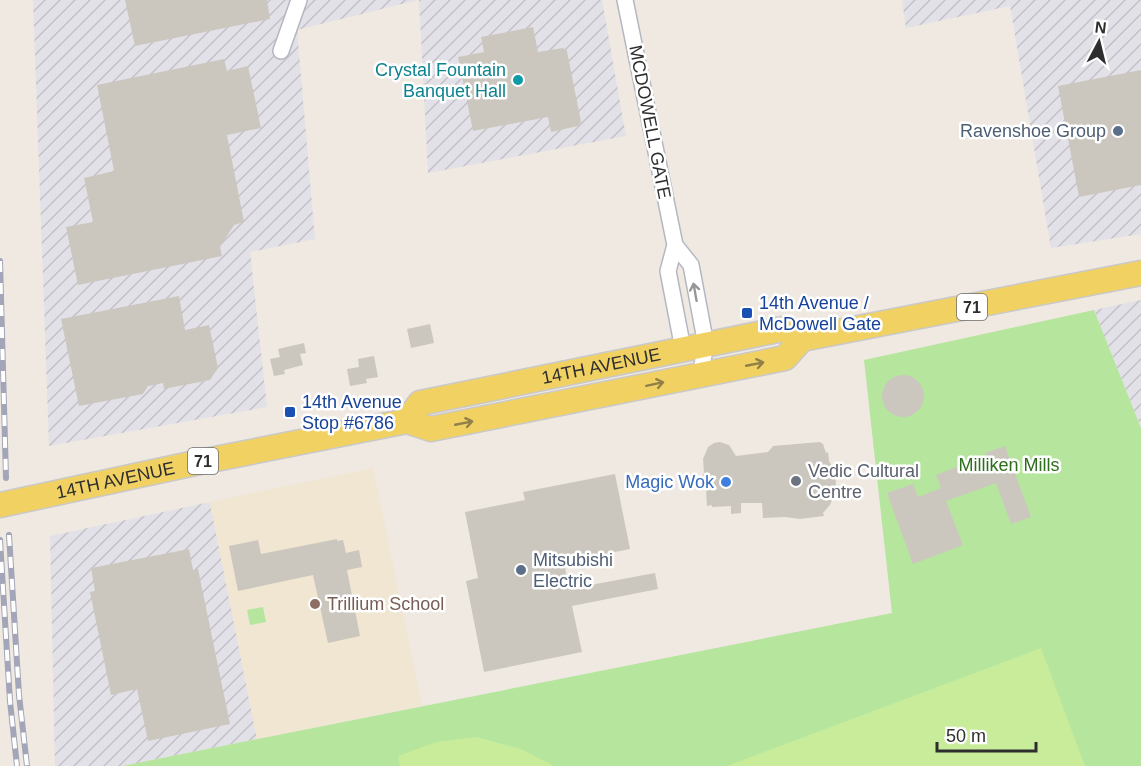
<svg xmlns="http://www.w3.org/2000/svg" width="1141" height="766" font-family="Arial,sans-serif">
  <style>
    .industrial { fill: url(#industrial-furrows) }
    .education { fill: #f0e6d1 }
    .park { fill: #b6e59e }
    .pitch { fill: #c9ec9a }
    .building { fill: #cbc7bf }
    .lines { fill: none; stroke-linecap: round; stroke-linejoin: round }
    .street-casing { stroke: #b4b7c1; stroke-width: 18 }
    .primary-casing { stroke: #c9c9c9; stroke-width: 27 }
    .street { stroke: #fff; stroke-width: 15 }
    .primary { stroke: #f2d163; stroke-width: 24 }
    .rail-casing { stroke: #a3a6b8; stroke-width: 6 }
    .rail { stroke: #fff; stroke-width: 4; stroke-dasharray: 11; stroke-linecap: butt }
    .oneway { stroke: #969696 }
    .oneway2 { stroke: #908048 }
    .culture-dot { fill: #0f9aa8; stroke: #fff; stroke-width: 2 }
    .service-dot { fill: #5c6f8a; stroke: #fff; stroke-width: 2 }
    .transit-dot { fill: #1a4fb4; stroke: #fff; stroke-width: 2 }
    .worship-dot { fill: #6b7280; stroke: #fff; stroke-width: 2 }
    .shop-dot { fill: #3f7fe0; stroke: #fff; stroke-width: 2 }
    .education-dot { fill: #8d6e63; stroke: #fff; stroke-width: 2 }
    .labels { text-anchor: middle; stroke-width: 5; stroke-linejoin: round; paint-order: stroke }
    .shield { fill: #fff; stroke: #6d6d6d; stroke-width: 1.5 }
    .shield-label { font-size: 16px; font-weight: bold; fill: #2e2e2e }
    .culture-label { font-size: 18px; fill: #0d838f; stroke: #fff; text-anchor: end }
    .street-label { font-size: 18px; fill: #2e2e2e; stroke: #fff }
    .service-label { font-size: 18px; fill: #4e5e75; stroke: #fff; text-anchor: end }
    .transit-label { font-size: 18px; fill: #164399; stroke: #fff; text-anchor: start }
    .park-label { font-size: 18px; fill: #2c6e1b; stroke: #fff }
    .worship-label { font-size: 18px; fill: #5b616d; stroke: #fff; text-anchor: start }
    .shop-label { font-size: 18px; fill: #366cbe; stroke: #fff; text-anchor: end }
    .education-label { font-size: 18px; fill: #785e54; stroke: #fff; text-anchor: start }
  </style>
  <defs>
    <pattern id="industrial-furrows" width="10" height="10" patternUnits="userSpaceOnUse" patternTransform="scale(1.5)"><rect width="10" height="10" fill="#e3e1e8"/><path d="M-1 1l2-2M0 10L10 0M9 11l2-2" fill="none" stroke="#c3c1c7"/></pattern>
  </defs>
  <rect width="100%" height="100%" fill="#efe9e1"/>
  <!-- industrial -->
  <path class="industrial" d="M33,0H418L297,30L315,239L250,252L267,407L49,446Z
    M419,0H602L626,136L428,173Z
    M902,0H1141V234L1051,248L1010,6L906,28Z
    M1141,300V428L1094,310Z
    M210,502L257,739L122,766H55L50,536Z"/>
  <!-- education -->
  <path class="education" d="M373,468L422,706L257,739L210,502Z"/>
  <!-- park -->
  <path class="park" d="M1094,310L1141,428V766H122L892,613L864,360Z
    M263,607L266,622L250,625L247,610Z"/>
  <!-- pitch -->
  <path class="pitch" d="M1041,648L1085,766H727Z
    M476,737L521,749L554,766H400L398,756L436,742Z"/>
  <!-- building -->
  <path class="building" d="M125,0H267L270,19L135,46Z
    M533,27L538,52L563,48L567,51L581,122L578,126L551,132L548,117L473,131L458,57L484,52L481,37Z
    M224,59L227,71L248,66L261,128L227,135L244,222L234,225L220,247L222,256L78,285L66,227L93,222L84,178L114,171L97,85Z
    M1141,70V185L1079,197L1058,86Z
    M179,296L185,330L209,325L218,368L210,380L164,389L163,383L148,386L143,394L79,406L61,319Z
    M430,324L434,343L411,348L407,329Z
    M304,343L306,353L300,354L303,365L284,370L285,374L274,376L270,359L280,357L278,349Z
    M374,356L378,377L366,379L367,383L350,386L347,369L359,367L358,359Z
    M882 396a21 21 0 1 1 42 0a21 21 0 1 1-42 0Z
    M720,442L729,445L736,456L768,452L773,446L820,442L823,444L826,453L828,452L829,461L834,470L836,482L834,496L830,505L823,513L824,516L800,519L785,517L763,518L762,503H741V513L731,514V506L712,507V505L707,506L706,490L702,487L700,483V480L704,473L703,459L708,447L714,443Z
    M1005,446L1031,517L1011,524L996,483L946,501L963,545L913,564L887,493L913,484L918,497L941,488L936,475L986,456L985,453Z
    M615,474L630,549L564,562L569,589L655,573L658,589L572,606L582,652L484,672L466,581L478,578L465,512L525,500L523,492Z
    M337,539V541L343,540L346,553L359,550L362,567L347,570L360,636L328,643L313,575L238,591L229,546L258,540L261,554Z
    M189,549L193,570L198,569L230,724L148,741L137,689L111,695L90,592L95,591L91,568Z"/>
  <g class="lines">
    <defs>
      <path id="street" d="M625,0L675,245L668,271L683,349
        M281,51L299,0
        M675,245L691,265L706,345L700,375"/>
      <g id="primary">
        <path id="s1" d="M407,421L420,403L783,329L802,339"/>
        <path id="s2" d="M0,505L200,462L407,421L431,429L785,358L802,339L1141,273"/>
      </g>
    </defs>
    <!-- street casing -->
    <use href="#street" class="street-casing"/>
    <!-- primary casing -->
    <use href="#primary" class="primary-casing"/>
    <!-- street -->
    <use href="#street" class="street"/>
    <!-- primary -->
    <use href="#primary" class="primary"/>
    <defs>
      <path id="rail" d="M0,261L6,478
        M9,535L19,695L27,766
        M0,540L10,701L17,766"/>
    </defs>
    <!-- rail casing -->
    <use href="#rail" class="rail-casing"/>
    <!-- rail -->
    <use href="#rail" class="rail"/>
  </g>
  <!-- one-way arrows -->
  <defs><path id="oneway-shaft" d="M-6 0H5M1.5-3L5.5 0L1.5 3" fill="none" stroke-width="1.6" stroke-linecap="round" stroke-linejoin="round" transform="scale(1.5)"/></defs>
  <use class="oneway" href="#oneway-shaft" transform="translate(695 292) rotate(-100)"/>
  <g class="oneway2">
    <use href="#oneway-shaft" transform="translate(755 364) rotate(-11)"/>
    <use href="#oneway-shaft" transform="translate(655 384) rotate(-12)"/>
    <use href="#oneway-shaft" transform="translate(464 423) rotate(-11)"/>
  </g>
  <!-- markers -->
  <circle class="culture-dot" cx="518" cy="80" r="6"/>
  <g class="service-dot">
    <circle cx="1118" cy="131" r="6"/>
    <circle cx="521" cy="570" r="6"/>
  </g>
  <g class="transit-dot">
    <rect x="741" y="307" width="12" height="12" rx="3"/>
    <rect x="284" y="406" width="12" height="12" rx="3"/>
  </g>
  <circle class="worship-dot" cx="796" cy="481" r="6"/>
  <circle class="shop-dot" cx="726" cy="482" r="6"/>
  <circle class="education-dot" cx="315" cy="604" r="6"/>
  <g class="labels">
    <!-- shield labels -->
    <g class="shield">
      <rect x="957" y="294" width="30" height="26" rx="4.5"/>
      <rect x="188" y="448" width="30" height="26" rx="4.5"/>
    </g>
    <g class="shield-label">
      <text x="972" y="313">71</text>
      <text x="203" y="467">71</text>
    </g>
    <!-- culture labels -->
    <g class="culture-label">
      <text x="506" y="76">Crystal Fountain<tspan x="506" dy="21">Banquet Hall</tspan></text>
    </g>
    <!-- street labels -->
    <g class="street-label">
      <text transform="translate(650 122) rotate(79)" y="6">MCDOWELL GATE</text>
      <text dy="6" stroke="none"><textPath href="#s1" startOffset="207">14TH AVENUE</textPath></text>
      <text dy="6" stroke="none"><textPath href="#s2" startOffset="118">14TH AVENUE</textPath></text>
    </g>
    <!-- service labels -->
    <g class="service-label">
      <text x="1106" y="137">Ravenshoe Group</text>
      <text x="533" y="566" text-anchor="start">Mitsubishi<tspan x="533" dy="21">Electric</tspan></text>
    </g>
    <!-- transit labels -->
    <g class="transit-label">
      <text x="759" y="309">14th Avenue /<tspan x="759" dy="21">McDowell Gate</tspan></text>
      <text x="302" y="408">14th Avenue<tspan x="302" dy="21">Stop #6786</tspan></text>
    </g>
    <!-- park labels -->
    <g class="park-label">
      <text x="1009" y="471">Milliken Mills</text>
    </g>
    <!-- worship labels -->
    <g class="worship-label">
      <text x="808" y="477">Vedic Cultural<tspan x="808" dy="21">Centre</tspan></text>
    </g>
    <!-- shop labels -->
    <g class="shop-label">
      <text x="714" y="488">Magic Wok</text>
    </g>
    <!-- education labels -->
    <g class="education-label">
      <text x="327" y="610">Trillium School</text>
    </g>
  </g>
  <!-- north arrow -->
  <g transform="translate(1099 42) rotate(7)" stroke="#ffffff" stroke-width="4.5" paint-order="stroke">
  <path d="M0-4.5L10 22L0 15L-10 22Z" fill="#2e2e2e"/>
  <text y="-9" font-size="16" font-weight="bold" text-anchor="middle" fill="#2e2e2e">N</text>
  </g>
  <!-- scale -->
  <path d="M937 742v9h99v-9" fill="none" stroke="#2e2e2e" stroke-width="3"/>
  <text x="946" y="742" font-size="18" fill="#2e2e2e" stroke="#ffffff" stroke-width="4.5" paint-order="stroke">50 m</text>
</svg>
